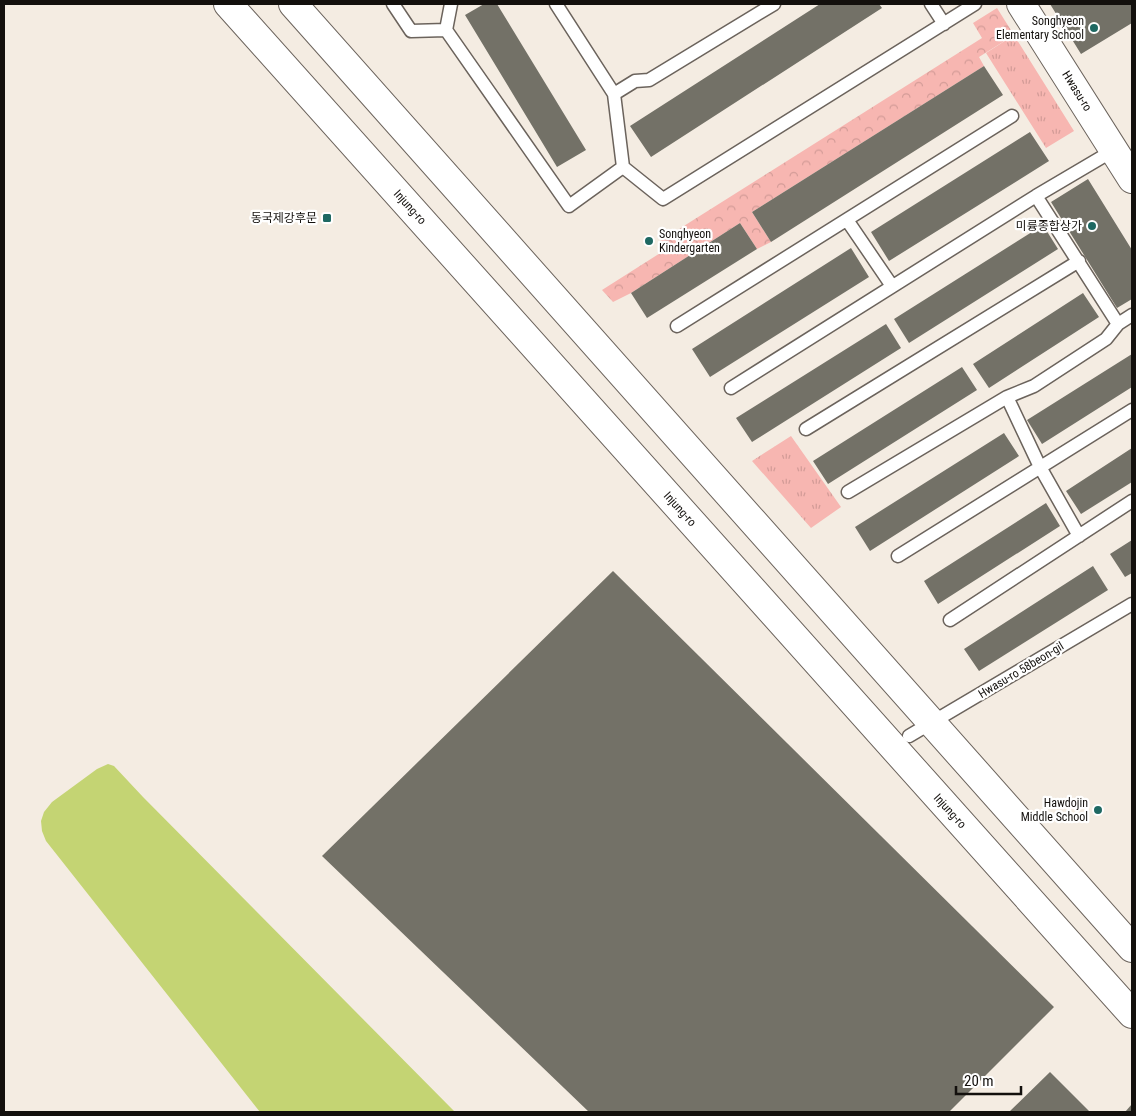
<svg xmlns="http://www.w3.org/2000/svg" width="1136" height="1116" font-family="'Roboto Condensed','Noto Sans KR',sans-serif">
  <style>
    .forest { fill: url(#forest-crowns) }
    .park { fill: url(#park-tufts) }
    .water { fill: #c4d473 }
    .building { fill: #737167 }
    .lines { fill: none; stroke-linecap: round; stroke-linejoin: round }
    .lane-casing { stroke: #6b635c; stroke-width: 15 }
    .secondary-casing { stroke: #6b635c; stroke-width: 30 }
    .primary-casing { stroke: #6b635c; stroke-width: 30 }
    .lane { stroke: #fff; stroke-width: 12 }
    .secondary { stroke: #fff; stroke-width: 28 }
    .primary { stroke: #fff; stroke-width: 28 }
    .poi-dot { fill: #1e6862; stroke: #fff; stroke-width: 2 }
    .labels { text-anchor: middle; stroke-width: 4.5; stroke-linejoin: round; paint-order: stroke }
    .poi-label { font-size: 12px; fill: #13100d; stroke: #fff; text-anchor: end }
    .street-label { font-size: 12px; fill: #13100d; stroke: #fff }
  </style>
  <defs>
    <pattern id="forest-crowns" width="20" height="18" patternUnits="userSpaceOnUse" patternTransform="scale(1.25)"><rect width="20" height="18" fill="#f7b6b1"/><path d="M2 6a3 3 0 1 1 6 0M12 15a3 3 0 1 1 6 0" fill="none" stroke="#d39b97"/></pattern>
    <pattern id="park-tufts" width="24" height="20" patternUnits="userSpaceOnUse" patternTransform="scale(1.25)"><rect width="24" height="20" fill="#f7b6b1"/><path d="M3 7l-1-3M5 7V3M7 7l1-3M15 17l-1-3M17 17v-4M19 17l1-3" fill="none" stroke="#d39b97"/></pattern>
  </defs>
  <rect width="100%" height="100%" fill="#f4ece2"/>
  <!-- forest -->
  <path class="forest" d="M997,8L1014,35L979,57L984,66L752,212L771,242L757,249L740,223L631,293L613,302L602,290L665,250L660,241L982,38L973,23Z"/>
  <!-- park -->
  <path class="park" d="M1014,35L1074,131L1046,148L986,53Z
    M791,436L841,507L811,528L752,461Z"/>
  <!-- water -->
  <path class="water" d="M108,764L114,766L143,797L455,1112H260L46,841L42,831L41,821L44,812L52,802L97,769Z"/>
  <!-- building -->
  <path class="building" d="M484,4H497L586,150L557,167L465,15Z
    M820,4H879L882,8L651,157L630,126Z
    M1050,4H1132V23L1081,54Z
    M984,66L1003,95L771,242L752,212Z
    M1030,132L1049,161L889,261L871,232Z
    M1088,179L1132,250V299L1117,308L1051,202Z
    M740,223L757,249L647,318L631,293Z
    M1043,225L1058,249L909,343L894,319Z
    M851,248L869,277L710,377L692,349Z
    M1083,293L1099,317L989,388L973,364Z
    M886,324L901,348L752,442L736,418Z
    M1132,354V387L1042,444L1027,420Z
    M962,367L977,390L828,484L813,461Z
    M1004,433L1019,456L870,551L855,527Z
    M1132,448V482L1081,514L1066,491Z
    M1046,503L1060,526L938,604L924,581Z
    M1132,540V573L1125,577L1110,554Z
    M1093,566L1108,590L979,671L964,649Z
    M613,571L1054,1007L949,1112H589L322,856Z
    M1050,1072L1090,1112H1009Z
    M1132,1104V1112H1125Z"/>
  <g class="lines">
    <defs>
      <path id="lane" d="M393,4L411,31L446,30L451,4
        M556,4L614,94
        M774,4L649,80L635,81L614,94L623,167L663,199L975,4
        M931,4L944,24
        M446,30L569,206L623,167
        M1036,196L1118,324
        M847,220L892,286
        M677,326L1012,116
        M731,388L1036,196L1114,150
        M1007,397L1040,467L1079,536
        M806,429L1079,261
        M848,492L1007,397L1034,386L1106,339L1118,324L1132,315
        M898,556L1132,410
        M950,620L1132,501
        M909,736L1132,604"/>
      <path id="secondary" d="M1021,4L1132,179"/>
      <path id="primary" d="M228,4L1132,1014
        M293,4L1132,948"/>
    </defs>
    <!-- lane casing -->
    <use href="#lane" class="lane-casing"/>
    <!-- secondary casing -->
    <use href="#secondary" class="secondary-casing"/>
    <!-- primary casing -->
    <use href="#primary" class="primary-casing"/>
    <!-- lane -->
    <use href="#lane" class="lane"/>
    <!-- secondary -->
    <use href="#secondary" class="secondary"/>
    <!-- primary -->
    <use href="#primary" class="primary"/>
  </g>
  <!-- markers -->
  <g class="poi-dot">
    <circle cx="1094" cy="28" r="5"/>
    <rect x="322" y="213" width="10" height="10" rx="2.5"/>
    <circle cx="1092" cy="226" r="5"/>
    <circle cx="649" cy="241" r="5"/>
    <circle cx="1098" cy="810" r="5"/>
  </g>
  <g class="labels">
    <!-- poi labels -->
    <g class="poi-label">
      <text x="1084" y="25">Songhyeon<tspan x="1084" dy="14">Elementary School</tspan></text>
      <text x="317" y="222">동국제강후문</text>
      <text x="1082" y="230">미륭종합상가</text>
      <text x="659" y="238" text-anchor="start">Songhyeon<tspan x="659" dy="14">Kindergarten</tspan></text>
      <text x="1088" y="807">Hawdojin<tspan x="1088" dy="14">Middle School</tspan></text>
    </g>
    <!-- street labels -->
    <g class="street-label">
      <text transform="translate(1077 91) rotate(58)" y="4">Hwasu-ro</text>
      <text transform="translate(410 207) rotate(48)" y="4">Injung-ro</text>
      <text transform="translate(680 509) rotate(48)" y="4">Injung-ro</text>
      <text transform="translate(1021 670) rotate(-31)" y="4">Hwasu-ro 58beon-gil</text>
      <text transform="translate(950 811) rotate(48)" y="4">Injung-ro</text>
    </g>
  </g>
  <!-- border -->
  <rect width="1136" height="1116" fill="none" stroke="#13100d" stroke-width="10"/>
  <!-- scale -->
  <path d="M956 1086v8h65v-8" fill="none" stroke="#13100d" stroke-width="2.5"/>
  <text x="964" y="1086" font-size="15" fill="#13100d" stroke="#ffffff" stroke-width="4" paint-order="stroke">20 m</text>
</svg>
